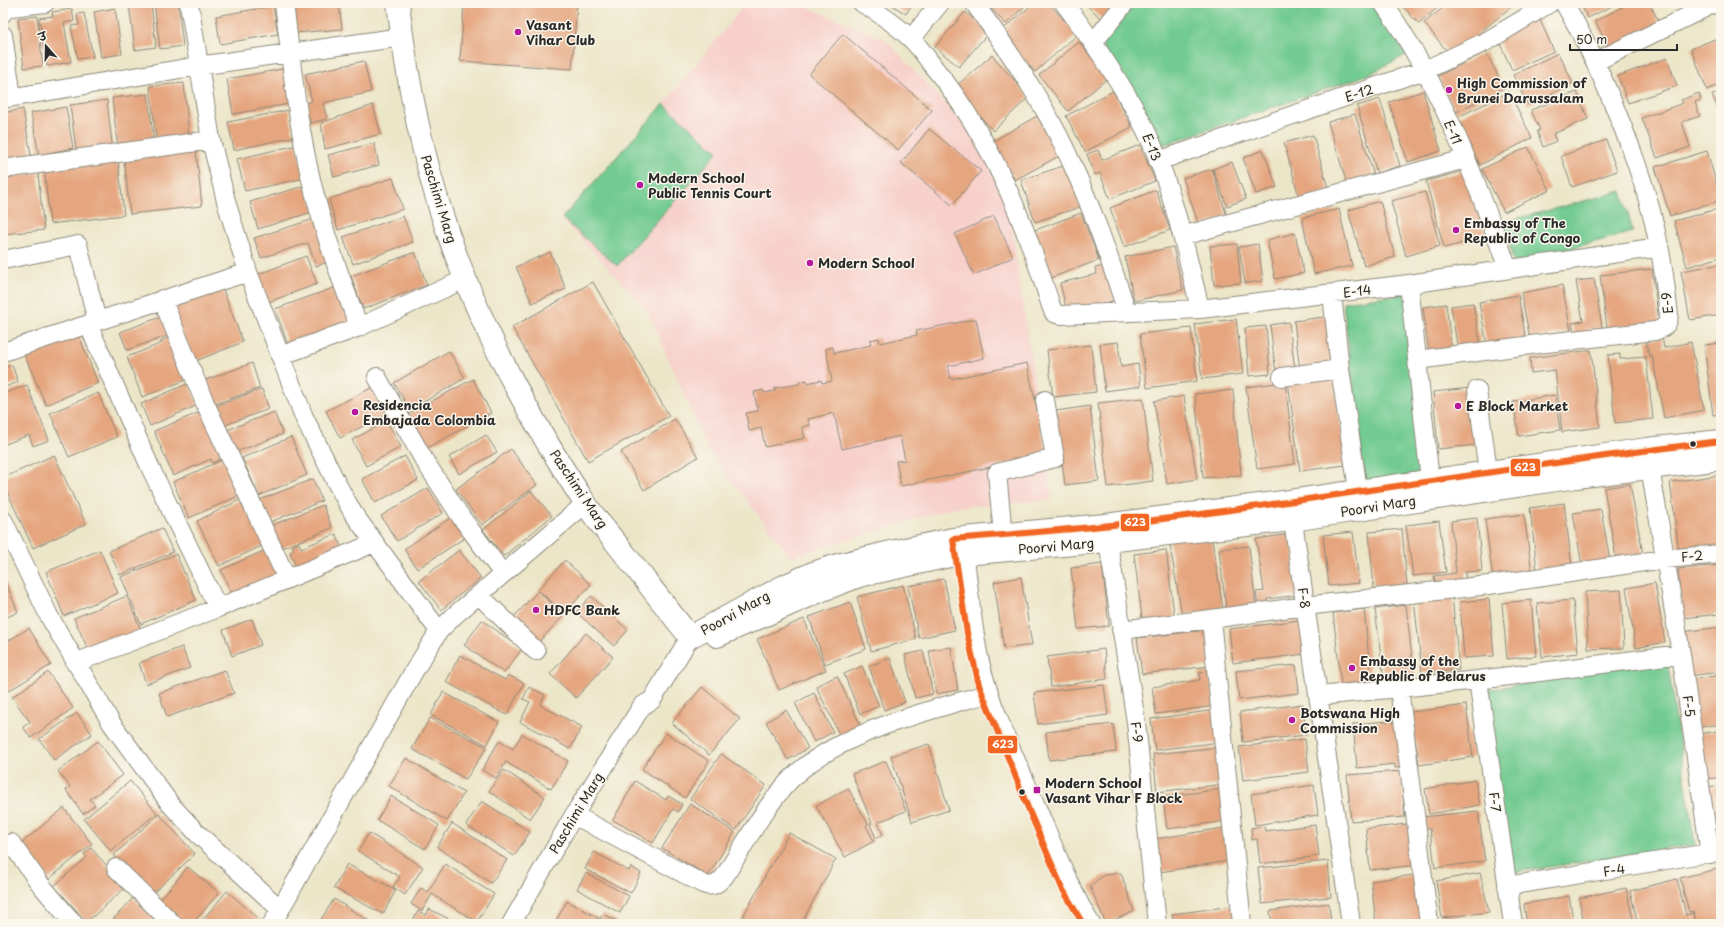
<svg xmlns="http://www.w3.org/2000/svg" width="1724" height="927" font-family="'Playpen Sans','Playpen Sans Deva',sans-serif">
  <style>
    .built { fill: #f7d0cb }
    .green { fill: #72cb91; stroke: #4e7b5e }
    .building { fill: #e5a67f }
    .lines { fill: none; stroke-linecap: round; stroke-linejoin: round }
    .minor-casing { stroke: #8c887a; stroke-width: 20 }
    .major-casing { stroke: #8c887a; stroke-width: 24 }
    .minor { stroke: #fff; stroke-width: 18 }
    .major { stroke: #fff; stroke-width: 22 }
    .bus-1-casing { stroke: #fbf7ec; stroke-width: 9 }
    .bus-1 { stroke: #f26522; stroke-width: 6 }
    .poi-dot { fill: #b5179e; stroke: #fbf7ec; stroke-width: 1.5 }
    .bus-dot { fill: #2b2b2b; stroke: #fbf7ec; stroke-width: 1.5 }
    .labels { text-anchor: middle; stroke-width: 3; stroke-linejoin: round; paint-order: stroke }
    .poi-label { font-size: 13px; font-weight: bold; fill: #2b2b2b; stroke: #fbf7ec; text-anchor: start }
    .street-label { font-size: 13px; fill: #2b2b2b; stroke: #fbf7ec }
    .line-badge { stroke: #fbf7ec; stroke-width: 1.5 }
    .badge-label { font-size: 11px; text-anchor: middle; font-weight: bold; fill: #fff }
  </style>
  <rect width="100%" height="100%" fill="#fbf7ec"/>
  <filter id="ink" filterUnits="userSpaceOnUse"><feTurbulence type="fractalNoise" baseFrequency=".025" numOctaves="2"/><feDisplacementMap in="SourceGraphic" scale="8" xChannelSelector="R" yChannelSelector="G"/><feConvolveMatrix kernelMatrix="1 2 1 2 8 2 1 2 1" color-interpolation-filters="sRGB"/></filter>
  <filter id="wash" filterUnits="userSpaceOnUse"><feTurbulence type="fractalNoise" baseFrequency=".012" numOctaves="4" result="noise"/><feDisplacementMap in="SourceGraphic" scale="16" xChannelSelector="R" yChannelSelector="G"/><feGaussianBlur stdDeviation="0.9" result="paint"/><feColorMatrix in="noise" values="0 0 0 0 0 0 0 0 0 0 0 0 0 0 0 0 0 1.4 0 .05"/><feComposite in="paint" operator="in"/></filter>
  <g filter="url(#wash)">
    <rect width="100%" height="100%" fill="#ece6c9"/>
    <!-- built -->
    <path class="built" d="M746,3H797L885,39L968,128L1008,203L1052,500L956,507L791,557L707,449L647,309L567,225L562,218L664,104Z"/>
    <!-- green -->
    <path class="green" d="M1128,3H1375L1406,55L1367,75L1166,144L1156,145L1099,40Z
      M664,104L718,152L617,266L562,218Z
      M1622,191L1633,232L1514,263L1504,222Z
      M1408,293L1424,474L1365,482L1343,302Z
      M1667,659L1695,845L1509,873L1481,691Z"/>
    <g id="blocks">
      <!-- building -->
      <path class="building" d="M151,3L156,47L135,50L129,5Z
        M154,3H178L183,46L160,49Z
        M291,3H339L342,29L295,33Z
        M464,3H577L572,69L460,61Z
        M889,3H913L906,14Z
        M986,3H1028L1006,24Z
        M1034,3H1049L1077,35L1035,72L1000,32Z
        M1084,3H1107L1113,8L1102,19Z
        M1406,3H1443L1419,24L1402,6Z
        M1449,3H1516L1451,56L1424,23Z
        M1580,3H1618L1588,18Z
        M1630,3H1649L1661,25L1611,51L1595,21Z
        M273,6L278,34L220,44L216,16Z
        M115,8L122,54L101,57L94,12Z
        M72,9L74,21L64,23L71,62L47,66L39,18L53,16L52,12Z
        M965,12L989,32L959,67L935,47Z
        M84,13L93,57L78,59L71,26L79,25L77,14Z
        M37,16L43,66L24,68L18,18Z
        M1539,18L1554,51L1512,70L1497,37Z
        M843,34L932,110L898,150L809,74Z
        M1715,39L1721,54V84L1707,90L1691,49Z
        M1079,42L1108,78L1068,111L1039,75Z
        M1486,52L1504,88L1456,112L1438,76Z
        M1558,53L1573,83L1528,105L1513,75Z
        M992,55L1029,97L993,131L955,87Z
        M1667,58L1677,86L1628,103L1618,76Z
        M364,61L371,92L323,103L327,119L310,123L305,103L312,101L305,74Z
        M288,68L295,103L233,114L227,79Z
        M184,83L189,136L156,139L150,86Z
        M1113,91L1132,127L1085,152L1066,116Z
        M1423,91L1441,151L1408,162L1389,102Z
        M1721,91V116L1712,95Z
        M1509,92L1532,138L1480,165L1456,118Z
        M1577,92L1588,119L1553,134L1556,141L1543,147L1537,131L1540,130L1531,110Z
        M1699,93L1701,100L1695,102L1700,116L1682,122L1690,147L1657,158L1642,118L1683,103L1681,100Z
        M148,94L154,143L118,148L112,98Z
        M1380,99L1400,166L1377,173L1357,106Z
        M107,100L113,152L77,157L70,105Z
        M373,105L381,134L325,149L321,123Z
        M66,107L73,148L39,155L31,113Z
        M23,109L32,161L4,166L3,113Z
        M289,110L294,137L234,150L228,122Z
        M1355,114L1374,176L1347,184L1328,122Z
        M1037,116L1059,156L1015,180L993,141Z
        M929,129L981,171L952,205L901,163Z
        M1313,135L1329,191L1300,200L1284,143Z
        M1606,140L1617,171L1572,187L1561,156Z
        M374,143L379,165L334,177L328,155Z
        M297,145L305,178L245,191L237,159Z
        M1140,145L1155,181L1110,199L1100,173L1095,175L1087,154L1098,150L1102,160Z
        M1528,147L1550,190L1504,212L1482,169Z
        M1263,150L1277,187L1256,194L1243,158Z
        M196,151L202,206L130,214L124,159Z
        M1707,151L1721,200L1670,216L1655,167Z
        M118,159L124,215L50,224L44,167Z
        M1232,162L1246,199L1227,206L1213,169Z
        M1069,164L1083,206L1035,222L1021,180Z
        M1212,169L1227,216L1199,226L1183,178Z
        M1468,170L1486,237L1444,248L1426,181Z
        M38,173L44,230L3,234V177Z
        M393,178L403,209L338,230L329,199Z
        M307,185L315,211L258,229L250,202Z
        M1156,190L1170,230L1124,247L1110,208Z
        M1425,192L1440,246L1406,256L1391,201Z
        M1380,201L1395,257L1364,266L1348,210Z
        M1721,208V257L1687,267L1674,221Z
        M1339,209L1352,266L1314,274L1302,218Z
        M1081,213L1099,260L1048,279L1030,232Z
        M403,216L413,242L353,264L343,237Z
        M994,216L1013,257L974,275L955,234Z
        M317,218L331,261L316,266L308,243L261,258L254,238Z
        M1295,233L1304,273L1275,279L1267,240Z
        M1237,244L1241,283L1214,285L1210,246Z
        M1258,244L1263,281L1245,283L1239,247Z
        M1173,247L1183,290L1134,301L1125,257Z
        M415,252L427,285L363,309L351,276Z
        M550,252L566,289L532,303L516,267Z
        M306,256L317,284L266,303L256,275Z
        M1721,264V315L1690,320L1681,271Z
        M1108,265L1117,300L1067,312L1060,283L1097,274L1095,268Z
        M1652,269L1659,322L1607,328L1600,275Z
        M1594,279L1602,327L1587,330L1575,336L1572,323L1583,321L1576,281Z
        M593,282L669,416L588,461L512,327Z
        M1562,285L1571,331L1530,339L1521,293Z
        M339,286L352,322L288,345L275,309Z
        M222,287L243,342L193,362L171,307Z
        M1518,295L1526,340L1487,346L1479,302Z
        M1473,303L1481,347L1458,351L1451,306Z
        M1446,304L1452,352L1429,355L1423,307Z
        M166,315L173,334L127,350L120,332Z
        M1331,316L1337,366L1300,371L1294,321Z
        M976,319L984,358L948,366L951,379L1027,363L1047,455L901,486L896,461L905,460L900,436L842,449L834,413L808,419L810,425L802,427L805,438L765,447L761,428L749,431L746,413L758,411L754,392L763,390L764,393L775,391L774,388L799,384V382L807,380V383L821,380L822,383L832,381L826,349L833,347L834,353L871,345L870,340L879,338L880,343L917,335L916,331Z
        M1236,319L1243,374L1202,379L1195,324Z
        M1289,322L1295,370L1276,373L1270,325Z
        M1266,326L1270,374L1249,376L1245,328Z
        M1191,328L1197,381L1147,388L1140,334Z
        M77,331L98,383L46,405L24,354Z
        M175,335L191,378L142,397L127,357L162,343L161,341Z
        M1662,337L1664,348L1691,342L1704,410L1664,418L1652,355L1649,356L1646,340Z
        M1118,342L1121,367L1138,364L1141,386L1105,391L1100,344Z
        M1721,343V414L1713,415L1704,345Z
        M1091,345L1096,392L1053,397L1047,350Z
        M1591,350L1600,427L1562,432L1555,370L1531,373L1530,358Z
        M449,351L465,378L410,410L394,383Z
        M1620,354V359L1646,357L1653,419L1615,423L1608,355Z
        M252,363L260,388L212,405L203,381Z
        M12,365L18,382L3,388V368Z
        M1333,375L1346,465L1300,471L1288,381Z
        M473,379L491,413L427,448L408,414Z
        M1285,382L1295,464L1257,469L1246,387Z
        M189,383L198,405L150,426L141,404Z
        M27,385L49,440L33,446L29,435L3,445V394Z
        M377,385L391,412L340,438L326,411Z
        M1470,388L1476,445L1438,449L1433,392Z
        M262,389L269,409L222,426L215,406Z
        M1233,390L1241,475L1203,478L1195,394Z
        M98,393L117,437L69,457L50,413Z
        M1555,395L1560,430L1519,436L1513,402Z
        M1184,396L1197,479L1167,484L1154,401Z
        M1143,398L1153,481L1108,487L1098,403Z
        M1090,406L1099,481L1065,485L1056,411Z
        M205,410L225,457L212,463L211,459L173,476L154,431Z
        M274,412L283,434L236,452L227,430Z
        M675,419L698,457L644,490L621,452Z
        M387,421L401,447L366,466L352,440Z
        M486,435L497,452L459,474L449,457Z
        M291,437L307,475L259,496L242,458Z
        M511,449L537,485L482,525L456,489Z
        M54,455L86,524L33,548L3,483V478Z
        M405,456L418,480L375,503L362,479Z
        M226,458L243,494L189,518L173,482Z
        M1721,475V547L1679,552L1670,482Z
        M313,479L322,501L265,524L257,501Z
        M1630,484L1643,554L1616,558L1604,488Z
        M428,488L443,513L397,541L381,516Z
        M531,491L552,516L504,556L483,530Z
        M246,497L268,543L219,566L197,521Z
        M1564,503L1572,567L1537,571L1530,508Z
        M323,505L332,528L280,549L270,526Z
        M1601,509L1610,561L1582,566L1573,513Z
        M1524,514L1532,574L1493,579L1485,519Z
        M452,517L466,537L417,569L404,549Z
        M1477,518L1482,571L1465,572L1466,585L1436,588L1434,576L1456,573L1451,521Z
        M1439,521L1446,572L1413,576L1406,525Z
        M162,528L173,552L120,575L109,551Z
        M1402,529L1407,586L1374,589L1369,532Z
        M1353,532L1359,583L1329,586L1323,535Z
        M336,534L344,554L298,571L290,552L294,550L292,546L299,543L301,548Z
        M1211,534L1223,609L1182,615L1169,540Z
        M1291,534L1299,595L1267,599L1268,604L1258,606L1256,592L1264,591L1256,539Z
        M1249,546L1256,606L1226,609L1219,549Z
        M268,549L280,577L233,597L221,570Z
        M100,550L118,593L64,616L46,572Z
        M459,550L481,578L441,610L419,581Z
        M1166,550L1175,622L1143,626L1134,554Z
        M176,554L196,600L141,624L121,577Z
        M565,560L591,585L564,613L538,590Z
        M1102,564L1109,626L1078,629L1071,568Z
        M1721,565V614L1682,618L1678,569Z
        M3,576L18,612L3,619Z
        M1021,577L1032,645L1004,649L994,582Z
        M944,579L955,630L919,638L908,586Z
        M1655,583L1665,642L1636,648L1626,588Z
        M903,585L916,639L871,651L857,597Z
        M1621,590L1624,648L1588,649L1585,592Z
        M538,591L564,615L537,644L511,620Z
        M1452,595L1459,670L1422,673L1414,599Z
        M127,596L141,630L89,652L74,618Z
        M591,596L628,630L614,646L576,612Z
        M1489,599L1494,656L1464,658L1460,602Z
        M1531,600L1536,656L1507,659L1502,603Z
        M1573,600L1578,653L1542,657L1537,603Z
        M850,602L866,649L825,664L809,617Z
        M1406,605L1414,676L1384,680L1375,609Z
        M1364,609L1371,681L1341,684L1333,613Z
        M252,619L261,645L232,656L223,630Z
        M804,619L826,670L779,690L757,639Z
        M482,620L522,649L504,673L464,645Z
        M1300,620L1305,654L1233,663L1229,629Z
        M1721,627V672L1688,676L1682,632Z
        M29,628L51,665L5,693L3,690V644Z
        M1207,630L1211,666L1142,674L1137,638Z
        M586,633L613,657L576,698L550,674Z
        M182,647L190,668L146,684L139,663Z
        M951,647L958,690L936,694L929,650Z
        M1104,649L1107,679L1051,687L1047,657Z
        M923,651L933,694L915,698L905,655Z
        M460,655L505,680L508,675L524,683L507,715L446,682Z
        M890,658L905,702L884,710L869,666Z
        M1296,665L1299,693L1239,700L1236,671Z
        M862,666L879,706L860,714L844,674Z
        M225,670L234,693L167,717L159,693Z
        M48,672L73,708L31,738L23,727L30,722L12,697Z
        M1210,672L1215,706L1156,714L1152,687L1200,680L1199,673Z
        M1721,675V724L1694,728L1688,680Z
        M837,676L861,726L840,736L816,686Z
        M1104,685L1108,715L1038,724L1034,693Z
        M529,687L545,695L540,705L582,727L570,749L520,722L530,702L523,699Z
        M702,687L740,719L709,755L672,723Z
        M443,692L499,722L487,745L431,715Z
        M814,693L833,732L814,742L795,703Z
        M1303,704L1306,735L1243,742L1240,712Z
        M1466,705L1473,757L1419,765L1411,712Z
        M786,710L808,748L788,760L766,722Z
        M1216,710L1220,742L1155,750L1151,719Z
        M77,713L92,734L54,760L39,739Z
        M430,718L487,747L466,779L412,749Z
        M1400,720L1404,767L1395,768V764L1357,768L1353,724Z
        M1113,724L1116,752L1049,760L1046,732Z
        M1721,731V777L1702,780L1696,734Z
        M666,733L709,761L685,798L642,769Z
        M522,734L568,761L551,789L506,762L496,778L482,770L499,741L513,749Z
        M1305,739L1309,772L1243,780L1239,747Z
        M98,741L123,775L90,799L95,805L83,814L66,790L70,787L58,771Z
        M929,744L949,810L912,822L891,756Z
        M1221,747L1225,784L1157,792L1153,754Z
        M721,754L766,785L736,830L690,799Z
        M406,758L464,793L447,821L389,786Z
        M886,761L906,811L878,822L883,835L876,838L870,824L872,823L852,774Z
        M504,770L545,797L530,819L489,791Z
        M1401,771L1405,817L1351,821L1347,775Z
        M1475,780L1480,805L1429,814L1425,789Z
        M130,781L157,813L111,851L84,819Z
        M635,781L666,800L668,796L682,804L678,812L673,809L653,843L613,820Z
        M1314,785L1318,815L1255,825L1251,794Z
        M1721,785V833H1713L1707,787Z
        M848,788L868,824L866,826L874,841L845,857L816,806Z
        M1222,789L1227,821L1167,829L1163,797Z
        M391,796L439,825L425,849L377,820Z
        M482,801L530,832L514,856L466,825Z
        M690,804L735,832L708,876L662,848Z
        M64,808L92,844L49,879L20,844Z
        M1478,811L1485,861L1435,868L1430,829H1424L1422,817Z
        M159,814L195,854L151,895L114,855Z
        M452,823L507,860L491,883L437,847Z
        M1414,823L1419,865L1370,870L1366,829Z
        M1315,825L1319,856L1260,864L1257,839L1252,840L1251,828L1264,826L1265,831Z
        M1229,827L1234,860L1160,872L1155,839Z
        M369,833L423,867L405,895L393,887L400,877L358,851Z
        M789,833L836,859L801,924H749L741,920Z
        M91,848L126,887L87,922L54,886L87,857L84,854Z
        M594,852L629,871L631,867L641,873L631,893L585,869Z
        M1328,861L1331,897L1262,904L1258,868Z
        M347,864L396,890L383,914L334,888Z
        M445,864L494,894L477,922L432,894L422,911L411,904L421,888L428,892Z
        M188,867L219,893L192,924H184L158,902Z
        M1721,868V923L1697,924L1693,911L1689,912L1680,878Z
        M586,873L629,896L620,913L577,889Z
        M1121,873L1134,911L1106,924L1090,886L1104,875Z
        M1480,873L1489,912L1442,918L1436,881Z
        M1421,874L1427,923L1376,924L1371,881Z
        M1677,879L1686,915L1693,913L1695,924H1683V922L1676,924H1638L1630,891Z
        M1626,888L1634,924H1584L1579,898Z
        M227,891L265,924H199Z
        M1569,896L1574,924H1527L1524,904Z
        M133,898L155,918L149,924H109Z
        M334,899L371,922L370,924H318Z
        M567,901L600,919L603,914L617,921L616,924H554Z
        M1329,903L1331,924H1272L1270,911Z
        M1233,906L1235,924H1174L1172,914Z
        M429,909L459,924H411L418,911L426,915Z"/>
    </g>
  </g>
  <g filter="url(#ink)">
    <use href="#blocks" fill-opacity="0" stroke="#8c887a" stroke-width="1"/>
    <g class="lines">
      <defs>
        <path id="minor" d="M189,3L211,140L227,205L248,272L304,417L336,482L353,513L439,631
          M284,3C290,49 294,96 303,141C314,205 336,267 359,327
          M862,3C877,12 899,27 911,39C921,48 928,60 936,70C992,139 1025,223 1051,306L1054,313L1060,315L1200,309L1409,284L1659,247
          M974,3C1011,53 1047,107 1072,164C1094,212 1111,263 1127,312
          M1064,3C1095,44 1126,88 1148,135C1172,187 1187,254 1200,309
          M1383,3C1440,83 1475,177 1508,269
          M3,13L6,8L11,7L45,3
          M3,35L12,97
          M911,39L940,3
          M1093,43L1125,3
          M1595,62L1715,3
          M3,99L198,66L402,37
          M1158,161L1425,70L1487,41L1550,3
          M3,169L211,140
          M1182,236L1465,159
          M3,260L78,245L97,321
          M1409,284L1430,481
          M1332,294L1340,369L1358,490
          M162,299L205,403L287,579
          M88,324L150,467L218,608
          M3,352L248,272
          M280,356L359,327L465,279
          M1417,360L1546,343L1655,331C1664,328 1668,325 1669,315C1666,292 1664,269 1659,246C1648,189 1627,135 1604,82C1592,55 1579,28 1564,3
          M377,377L424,460L461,517L503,574
          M1282,377L1340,369
          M1477,390L1488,472
          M1648,455L1681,654L1710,854
          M1291,507L1351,924
          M3,520L49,616L112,724L171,805L197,833L280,909
          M1106,528L1136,722L1157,924
          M1003,534L997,473L1055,458L1045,400
          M963,541C968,580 971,620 979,658C990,707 1017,762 1037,808C1054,847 1069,888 1091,924
          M479,595L536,651
          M1211,619L1242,924
          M1121,630L1211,619L1305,606L1489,585L1664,559L1721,554
          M75,663L218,608L374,543
          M1478,680L1513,924
          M1399,688L1429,924
          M1319,696L1478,680L1681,654
          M574,815L703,884C713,888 717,884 724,877C745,844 764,807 791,779C835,734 924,712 983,695
          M11,843L41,885L74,924
          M116,868L173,924
          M1507,886L1721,851
          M272,924L414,671L439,631L455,615L585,504
          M511,924L574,815L642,706L652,700L690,637"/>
        <path id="major" d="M398,3C407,82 423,161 449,236C481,328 531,421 585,503C596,520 611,536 624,553C646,581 668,610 690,637
          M717,636L825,589L859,576L954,555L1107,541L1292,520L1576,477L1721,459
          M690,637L784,586L813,573L838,565L891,552L953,539L1105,525L1290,501L1647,449L1721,441"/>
      </defs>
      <!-- minor casing -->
      <use href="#minor" class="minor-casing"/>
      <!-- major casing -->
      <use href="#major" class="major-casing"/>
      <!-- minor -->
      <use href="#minor" class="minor"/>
      <!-- major -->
      <use href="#major" class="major"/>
      <defs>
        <path id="bus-1" d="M1083,924L1062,888L1030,813L979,685L967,633L953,539C1018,534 1082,529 1147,521C1339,497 1529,464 1721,441"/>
      </defs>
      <!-- bus-1 casing -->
      <use href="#bus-1" class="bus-1-casing"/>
      <!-- bus-1 -->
      <use href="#bus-1" class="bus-1"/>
    </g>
  </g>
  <!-- markers -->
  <g class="poi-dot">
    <circle cx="518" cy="32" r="4"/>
    <circle cx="1449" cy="90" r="4"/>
    <circle cx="640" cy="185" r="4"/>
    <circle cx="1456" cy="230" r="4"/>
    <circle cx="810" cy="263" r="4"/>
    <circle cx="1458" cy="406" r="4"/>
    <circle cx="355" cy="412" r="4"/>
    <circle cx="536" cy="610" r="4"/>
    <circle cx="1352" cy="668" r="4"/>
    <circle cx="1292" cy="720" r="4"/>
    <rect x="1033" y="786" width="8" height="8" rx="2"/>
  </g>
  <g class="bus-dot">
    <circle cx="1693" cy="444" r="3.5"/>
    <circle cx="1022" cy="792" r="3.5"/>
  </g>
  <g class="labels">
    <!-- poi labels -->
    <g class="poi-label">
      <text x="526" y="30">Vasant<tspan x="526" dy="15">Vihar Club</tspan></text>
      <text x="1457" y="88">High Commission of<tspan x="1457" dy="15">Brunei Darussalam</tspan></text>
      <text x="648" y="183">Modern School<tspan x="648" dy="15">Public Tennis Court</tspan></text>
      <text x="1464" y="228">Embassy of The<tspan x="1464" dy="15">Republic of Congo</tspan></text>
      <text x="818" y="268">Modern School</text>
      <text x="363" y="410">Residencia<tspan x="363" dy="15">Embajada Colombia</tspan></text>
      <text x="1466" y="411">E Block Market</text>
      <text x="544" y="615">HDFC Bank</text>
      <text x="1360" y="666">Embassy of the<tspan x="1360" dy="15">Republic of Belarus</tspan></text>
      <text x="1300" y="718">Botswana High<tspan x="1300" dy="15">Commission</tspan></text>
      <text x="1045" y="788">Modern School<tspan x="1045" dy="15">Vasant Vihar F Block</tspan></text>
    </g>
    <!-- street labels -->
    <g class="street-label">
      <text transform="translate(1359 93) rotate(-18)" y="5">E-12</text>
      <text transform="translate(1453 132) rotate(67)" y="5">E-11</text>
      <text transform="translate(1152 147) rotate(68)" y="5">E-13</text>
      <text transform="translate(439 199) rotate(73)" y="5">Paschimi Marg</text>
      <text transform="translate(1357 291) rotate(-7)" y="5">E-14</text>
      <text transform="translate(1667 303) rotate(-97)" y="5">E-9</text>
      <text transform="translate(579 489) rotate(56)" y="5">Paschimi Marg</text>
      <text transform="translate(1378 506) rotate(-9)" y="5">Poorvi Marg</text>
      <text transform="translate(1056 546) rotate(-5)" y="5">Poorvi Marg</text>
      <text transform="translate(1692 556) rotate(-5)" y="5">F-2</text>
      <text transform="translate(1304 598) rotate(81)" y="5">F-8</text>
      <text transform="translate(735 613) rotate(-29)" y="5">Poorvi Marg</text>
      <text transform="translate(1689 706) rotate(82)" y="5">F-5</text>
      <text transform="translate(1137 732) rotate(82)" y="5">F-9</text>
      <text transform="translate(1495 802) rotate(82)" y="5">F-7</text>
      <text transform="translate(576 813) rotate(-59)" y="5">Paschimi Marg</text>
      <text transform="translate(1614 870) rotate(-9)" y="5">F-4</text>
    </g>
  </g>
  <g class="line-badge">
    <rect x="1510" y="458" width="31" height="19" rx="4" fill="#f26522"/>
    <rect x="1120" y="513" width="30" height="19" rx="4" fill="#f26522"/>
    <rect x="987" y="735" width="31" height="19" rx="4" fill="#f26522"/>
  </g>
  <g class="badge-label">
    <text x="1525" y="471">623</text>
    <text x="1135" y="526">623</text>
    <text x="1003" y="748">623</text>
  </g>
  <!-- margin -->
  <rect width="1724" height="927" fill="none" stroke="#fbf7ec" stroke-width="16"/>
  <!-- north arrow -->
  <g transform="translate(46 46) rotate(340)" stroke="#fbf7ec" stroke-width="3" paint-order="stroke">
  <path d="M0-3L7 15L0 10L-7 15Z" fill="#2b2b2b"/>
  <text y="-6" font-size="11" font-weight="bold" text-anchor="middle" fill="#2b2b2b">उ</text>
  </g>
  <!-- scale -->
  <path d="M1570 44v6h107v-6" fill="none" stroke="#2b2b2b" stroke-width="2"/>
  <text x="1576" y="44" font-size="12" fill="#2b2b2b" stroke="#fbf7ec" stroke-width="3" paint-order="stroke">50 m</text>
</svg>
